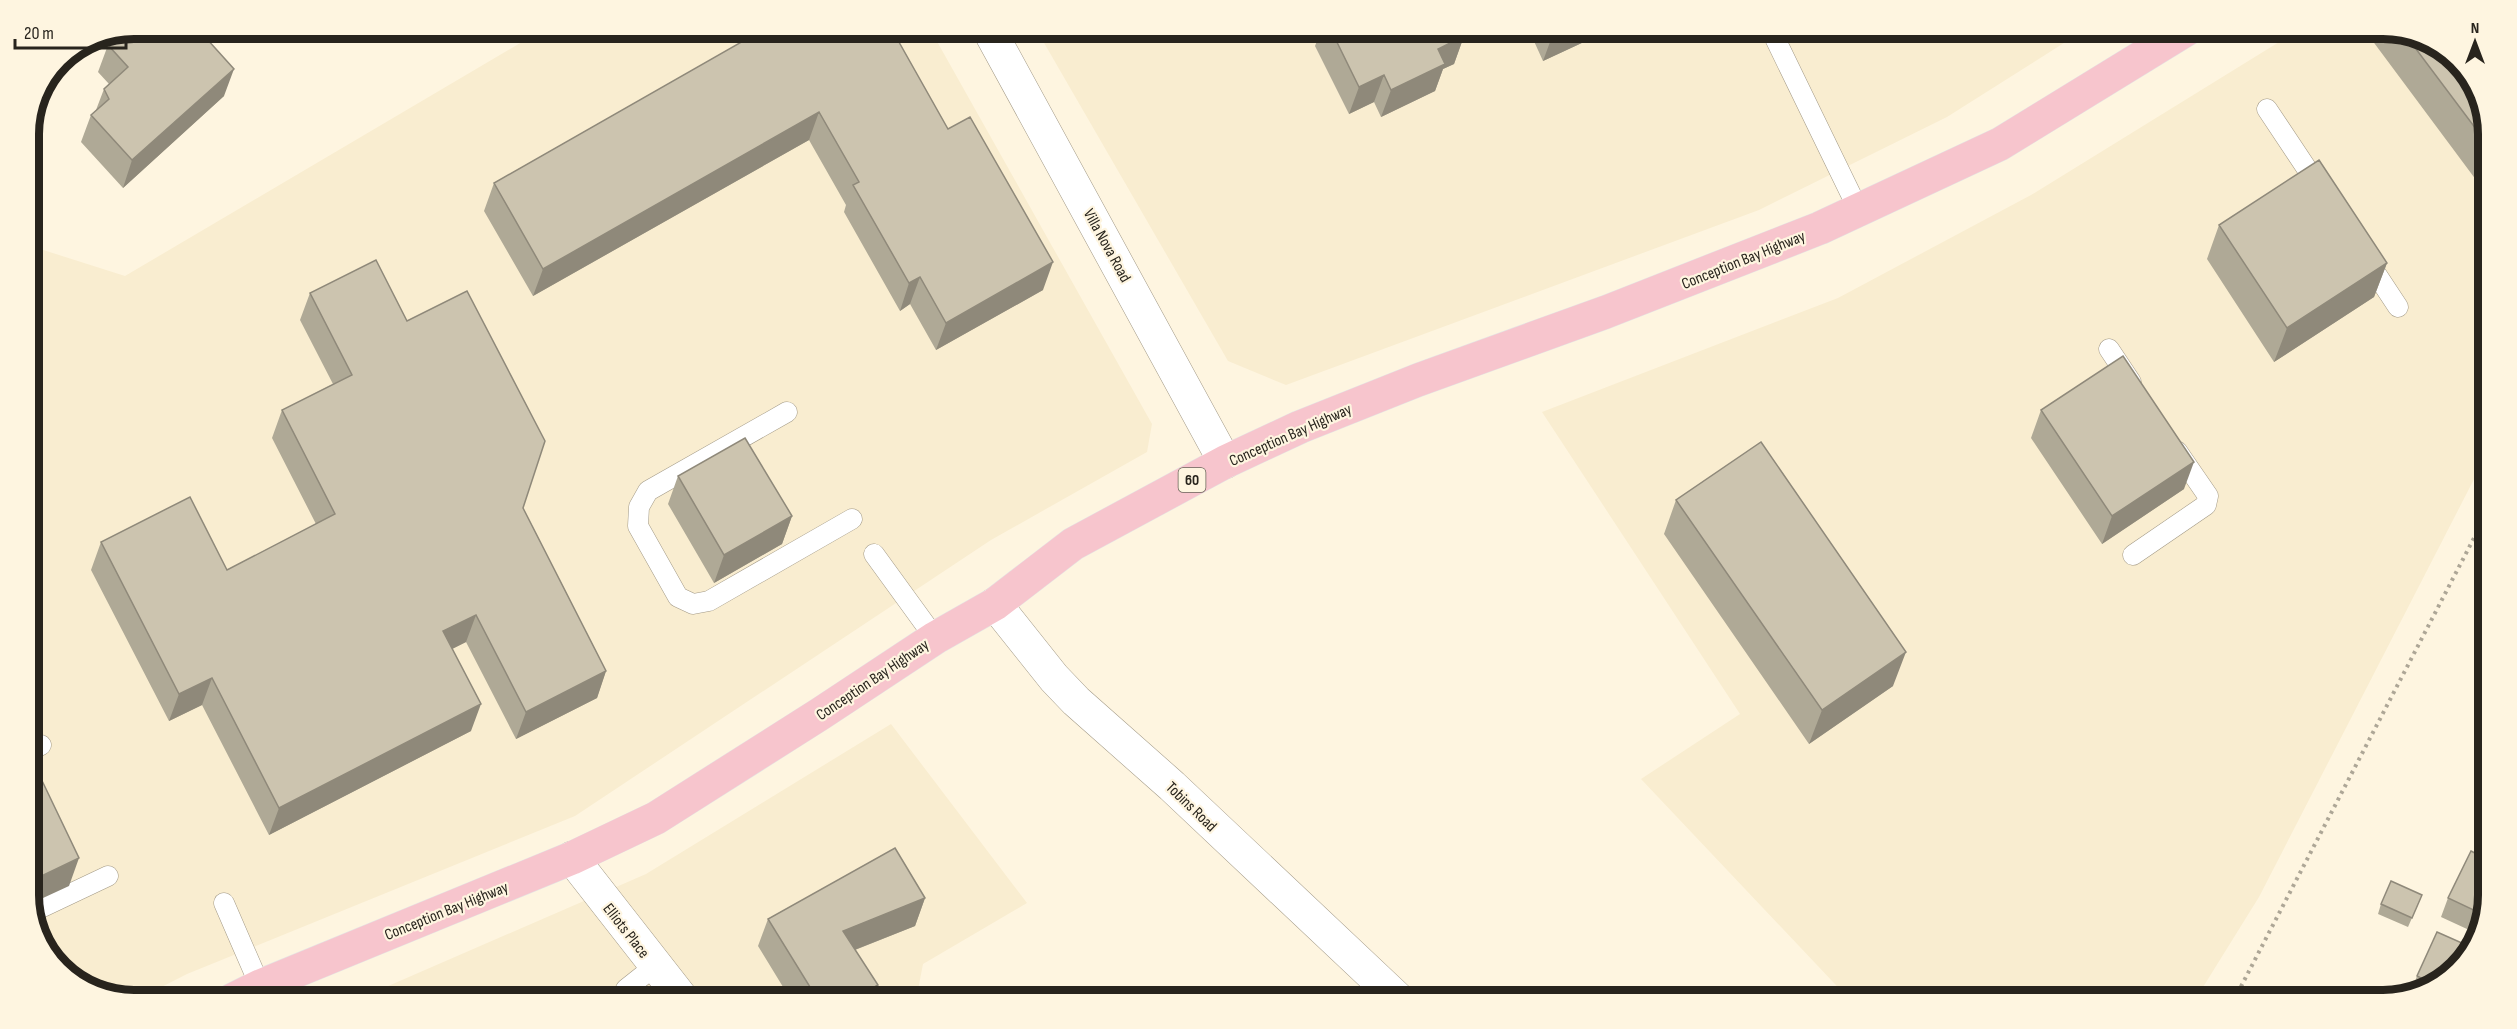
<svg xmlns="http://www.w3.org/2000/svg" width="2517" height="1029" font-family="'Sofia Sans Condensed',sans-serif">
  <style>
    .built { fill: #f9edd0 }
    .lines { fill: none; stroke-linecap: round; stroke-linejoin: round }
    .service-casing { stroke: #a29986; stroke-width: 21 }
    .minor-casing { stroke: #a29986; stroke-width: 34 }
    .primary-casing { stroke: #e5e5e4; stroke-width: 34 }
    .path { stroke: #ada696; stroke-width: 4; stroke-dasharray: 3 4.5; stroke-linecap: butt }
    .service { stroke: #fff; stroke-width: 20 }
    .minor { stroke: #fff; stroke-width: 33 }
    .primary { stroke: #f7c5cd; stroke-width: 33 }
    .wall { fill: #afa996 }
    .shaded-wall { fill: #8f897a }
    .building { fill: #ccc4af; stroke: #8f897a; stroke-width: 1.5 }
    .labels { text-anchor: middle; stroke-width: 4.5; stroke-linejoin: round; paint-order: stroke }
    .shield { fill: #fef5e0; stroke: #686358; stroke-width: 1.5 }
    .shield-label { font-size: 15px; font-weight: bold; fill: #28241d }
    .street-label { font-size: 16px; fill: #28241d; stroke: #fef5e0 }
    .rim { fill: none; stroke: #28241d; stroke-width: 8 }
  </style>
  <rect width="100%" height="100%" fill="#fef5e0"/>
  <!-- built -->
  <path class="built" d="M544,29H930L1152,424L1147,452L991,540L575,816L187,974L136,1000L94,993L50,959L29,902V252L37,248L125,276Z
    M1036,29H2086L1947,117L1759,210L1286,385L1228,361Z
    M2300,29H2383L2488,128V452L2259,897L2195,1000H1850L1641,779L1740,714L1542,412L1838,298L2031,195Z
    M891,724L1027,903L923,964L916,1000H356L646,874Z"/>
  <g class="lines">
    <defs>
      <path id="service" d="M1770,28L1858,209
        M2267,109L2321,190
        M2367,260L2398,307
        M2109,349L2131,382
        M787,412L648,491L639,507L638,526L678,597L693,604L709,601L852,519
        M874,554L935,638
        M2133,555L2206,505L2208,496L2177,451
        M29,751L41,745
        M224,903L260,986
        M32,912L108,876
        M620,1000L626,989L655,966"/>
      <path id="minor" d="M988,28L1225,462
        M995,604L1054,678L1076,701L1172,786L1399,1000
        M572,858L683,1000"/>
      <path id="primary" d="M232,1000L260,986L572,858L656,818L820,714L935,638L995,604L1073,544L1225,462L1300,427L1418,380L1606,312L1820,228L2000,144L2189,28"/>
    </defs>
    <!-- service casing -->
    <use href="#service" class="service-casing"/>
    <!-- minor casing -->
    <use href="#minor" class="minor-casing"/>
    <!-- primary casing -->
    <use href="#primary" class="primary-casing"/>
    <!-- path -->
    <path class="path" d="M2234,1000L2488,511"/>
    <!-- service -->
    <use href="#service" class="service"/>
    <!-- minor -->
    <use href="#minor" class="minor"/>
    <!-- primary -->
    <use href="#primary" class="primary"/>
  </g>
  <!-- wall -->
  <path class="wall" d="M766,28L948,129L1043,290L936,350L910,304L900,311L844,212L846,205L809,140L533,296L484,211L494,183Z
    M1322,28H1460L1464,36L1454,64L1443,69L1435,91L1381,117L1374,102L1349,114L1315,46Z
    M1528,28H1614L1543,61Z
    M2363,28H2383L2423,36L2488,128V196Z
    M108,45L224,96L123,188L81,142L91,115L96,110L104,89L109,84L98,72Z
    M2219,225L2387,263L2374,297L2274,362L2207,259Z
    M310,293L407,321L523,508L606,671L597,698L516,739L466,642L452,649L471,731L269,835L202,705L169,721L91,570L101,542L227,570L316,524L272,438L282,410L333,384L300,320Z
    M2041,410L2184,489L2102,544L2031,438Z
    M678,476L792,516L782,544L714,583L668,504Z
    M1676,500L1893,686L1809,744L1664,534Z
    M2488,696V711L2483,709Z
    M2488,822V895L2480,935L2441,917L2448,898L2475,853L2481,836Z
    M2422,895L2408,927L2378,914L2381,904Z
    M925,898L915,926L855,950L878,985L873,1000H791L758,946L768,919Z
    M2417,976L2442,983L2411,992Z"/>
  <!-- shaded-wall -->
  <path class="shaded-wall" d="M1565,28H1614L1543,61L1553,34Z
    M1464,36L1454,64L1443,69L1435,91L1381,117L1391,90L1438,49Z
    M234,69L224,96L123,188L132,160Z
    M1384,75L1374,102L1349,114L1359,87Z
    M819,112L809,140L533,296L543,269Z
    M1053,262L1043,290L936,350L946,323Z
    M2387,263L2374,297L2274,362L2287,328Z
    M920,277L910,304L900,311L909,283Z
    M2194,462L2184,489L2102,544L2112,516Z
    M792,516L782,544L714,583L724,555Z
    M476,615L466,642L434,658L443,631Z
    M1906,652L1893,686L1809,744L1822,710Z
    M606,671L597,698L516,739L526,712Z
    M212,678L202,705L169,721L179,694Z
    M481,704L471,731L269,835L279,808Z
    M79,858L69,886L30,904L29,882Z
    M925,898L915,926L834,958L843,931Z
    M878,985L873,1000H852Z"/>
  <!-- building -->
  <path class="building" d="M134,28H155L158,33L163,28H197L234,69L132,160L91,115L109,99L104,89L128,67L108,45L124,31Z
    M766,28H891L948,129L970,117L1053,262L946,323L920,277L909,283L853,185L859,182L819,112L543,269L494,183Z
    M1330,28H1460L1464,36L1438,49L1445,64L1391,90L1384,75L1359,87Z
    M1551,28H1565L1553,34Z
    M2404,33L2423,36L2467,70L2488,128V145Z
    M2319,160L2387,263L2287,328L2219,225Z
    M376,260L407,321L467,291L545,441L523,508L606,671L526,712L476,615L443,631L481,704L279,808L212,678L179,694L101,542L190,497L227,570L335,514L282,410L352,375L310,293Z
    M2123,356L2194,462L2112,516L2041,410Z
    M745,438L792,516L724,555L678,476Z
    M1761,442L1906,652L1822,710L1676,500Z
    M35,766L79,858L29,882V769Z
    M2488,822V840L2481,836Z
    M895,848L925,898L843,931L878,985L852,1000H818L768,919Z
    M2471,851L2488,860V895L2484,915L2448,898Z
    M2391,881L2422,895L2412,918L2381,904Z
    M2437,932L2471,947L2442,983L2429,986L2431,983L2417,976Z"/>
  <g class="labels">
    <!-- shield labels -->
    <rect class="shield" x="1178.5" y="468" width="27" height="24" rx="4.5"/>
    <g class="shield-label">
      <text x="1192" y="485">60</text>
    </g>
    <!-- street labels -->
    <g class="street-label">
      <text transform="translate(1108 245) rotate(61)" y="6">Villa Nova Road</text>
      <text transform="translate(1743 259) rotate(-22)" y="6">Conception Bay Highway</text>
      <text transform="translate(1290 434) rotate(-24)" y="6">Conception Bay Highway</text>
      <text transform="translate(872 679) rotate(-34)" y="6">Conception Bay Highway</text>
      <text transform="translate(1192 806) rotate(44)" y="6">Tobins Road</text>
      <text transform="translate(446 910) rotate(-22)" y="6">Conception Bay Highway</text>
      <text transform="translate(627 930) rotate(52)" y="6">Elliots Place</text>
    </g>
  </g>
  <!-- crop -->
  <path d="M0 0H2517V1029H0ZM134 39H2383A95 95 0 0 1 2478 134V895A95 95 0 0 1 2383 990H134A95 95 0 0 1 39 895V134A95 95 0 0 1 134 39Z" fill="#fef5e0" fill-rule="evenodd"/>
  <path class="rim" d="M134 39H2383A95 95 0 0 1 2478 134V895A95 95 0 0 1 2383 990H134A95 95 0 0 1 39 895V134A95 95 0 0 1 134 39Z"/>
  <!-- north arrow -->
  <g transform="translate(2475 42)" stroke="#fef5e0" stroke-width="4.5" paint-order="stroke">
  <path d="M0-4.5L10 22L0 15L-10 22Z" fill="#28241d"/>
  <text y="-9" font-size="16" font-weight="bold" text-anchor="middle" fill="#28241d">N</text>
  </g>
  <!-- scale -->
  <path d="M15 39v9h111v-9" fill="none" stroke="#28241d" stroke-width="3"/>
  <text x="24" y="39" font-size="18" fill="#28241d" stroke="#fef5e0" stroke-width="4.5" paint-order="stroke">20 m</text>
</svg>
